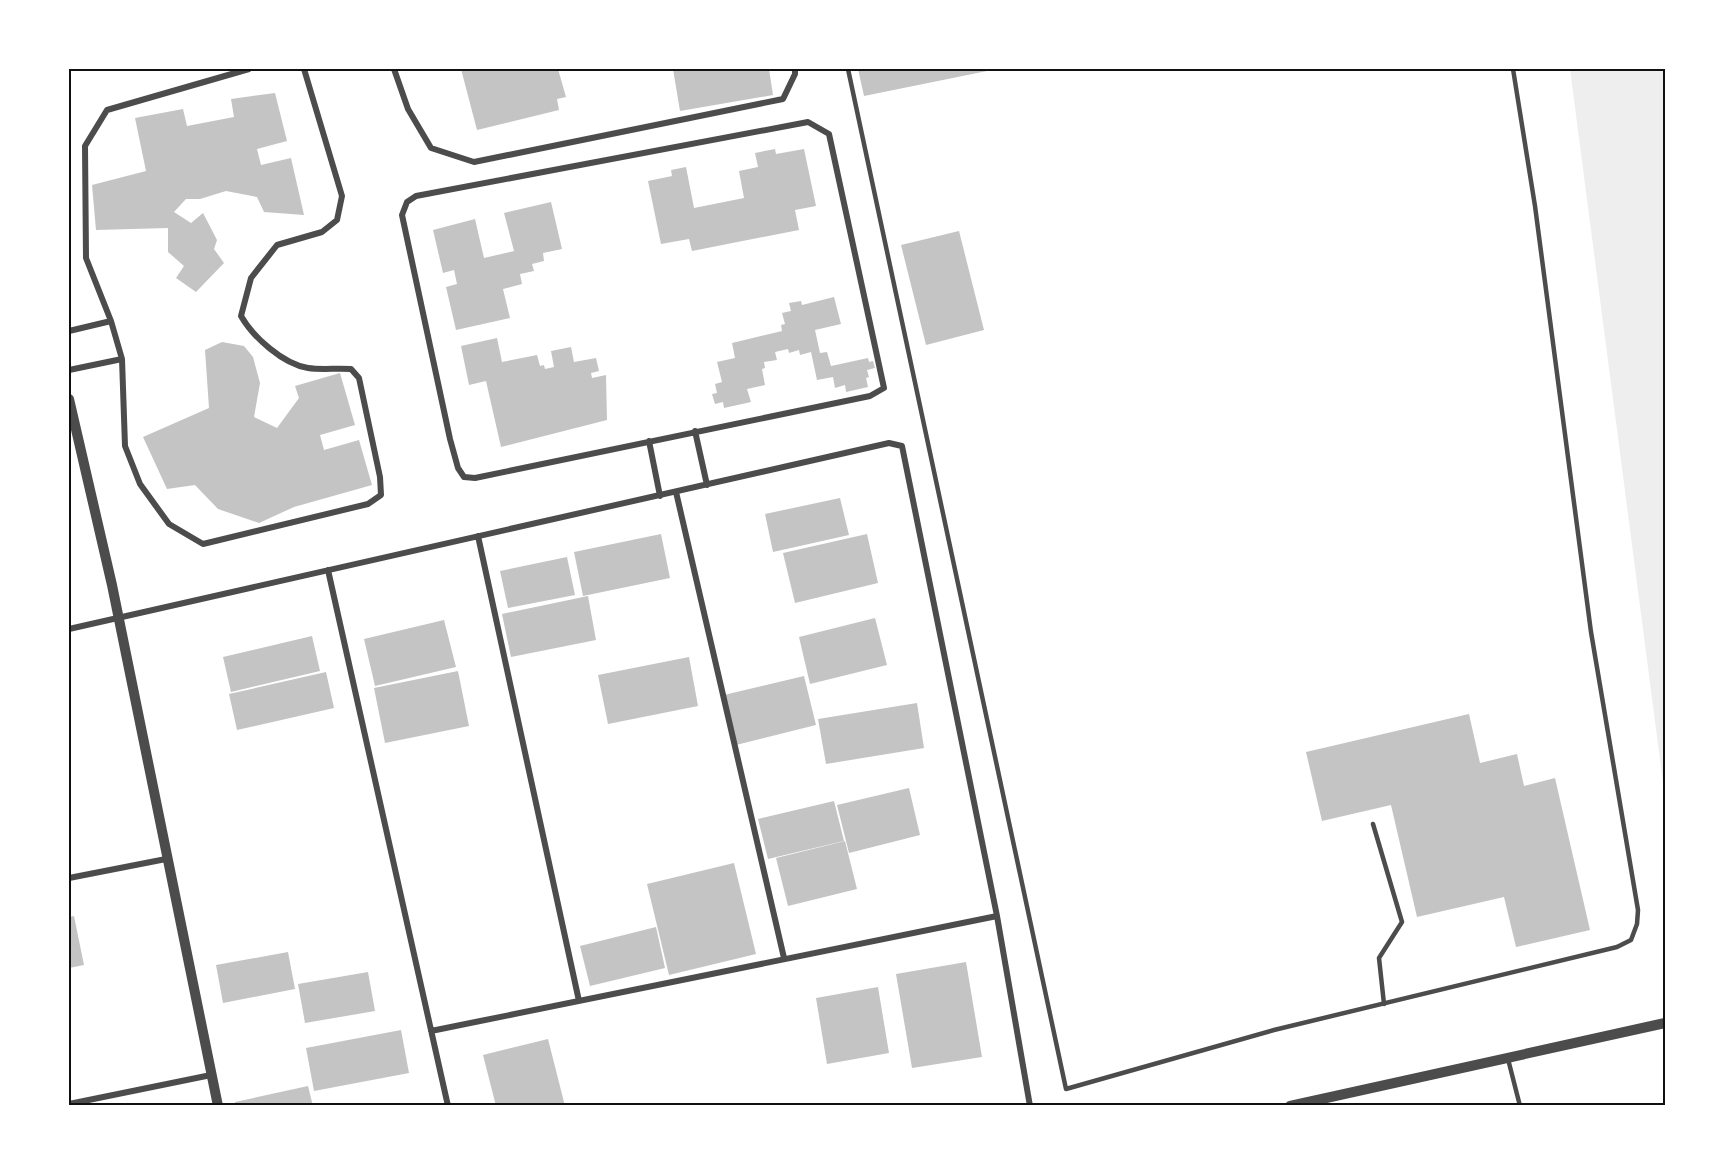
<svg xmlns="http://www.w3.org/2000/svg" width="1734" height="1175" font-family="'Roboto Serif',serif">
  <style>
    .green { fill: #eee }
    .building { fill: #c4c4c4 }
    .lines { fill: none; stroke-linecap: round; stroke-linejoin: round }
    .service { stroke: #4c4c4c; stroke-width: 4.5 }
    .minor { stroke: #4c4c4c; stroke-width: 6 }
    .tertiary { stroke: #4c4c4c; stroke-width: 10 }
    .neatline { fill: none; stroke: #111; stroke-width: 2 }
  </style>
  <rect width="100%" height="100%" fill="#fff"/>
  <!-- green -->
  <path class="green" d="M1570,69H1665V798Z"/>
  <!-- building -->
  <path class="building" d="M461,69H558L566,97L557,99L559,110L477,130Z
    M673,69H769L773,95L680,111Z
    M858,69H992V70L864,96Z
    M275,93L287,141L257,149L261,165L291,158L304,215L264,212L257,197L226,191L200,199H186L174,212L191,223L203,213L217,240L214,249L224,263L196,292L176,278L184,266L168,252V228L96,230L92,185L146,171L135,118L183,109L187,126L234,117L231,99Z
    M775,149L776,154L804,149L816,206L795,210L799,230L692,251L689,239L661,244L648,181L672,176L671,170L686,167L694,208L744,198L739,171L758,167L755,153Z
    M551,202L562,249L543,253L544,261L532,264L534,271L520,274L522,284L503,289L510,318L456,330L446,287L457,284L454,270L443,273L433,230L475,219L484,258L514,251L504,213Z
    M959,231L984,330L926,345L901,245Z
    M834,297L841,324L815,330L820,353L827,352L831,366L868,358L869,362L873,361L875,368L867,370L869,377L866,378L868,387L846,392L845,385L835,388L833,377L817,380L811,352L800,355L799,350L789,353L788,349L775,352L777,360L764,362L765,368L762,369L765,385L747,389L751,402L724,408L723,402L715,404L712,394L717,393L715,384L722,382L717,362L735,358L732,343L782,331L781,325L785,324L782,313L791,311L789,303L801,301L802,305Z
    M497,338L502,362L537,355L540,366L544,365L545,369L554,367L551,351L571,347L574,362L596,358L599,371L591,373L592,378L606,375L607,420L501,447L486,381L469,385L461,346Z
    M222,342L244,346L253,357L260,383L254,417L277,428L299,398L295,386L340,373L355,425L320,435L324,450L359,440L372,485L294,507L259,523L218,509L195,485L167,489L143,437L209,408L205,350Z
    M840,498L849,535L773,552L765,514Z
    M661,534L670,578L583,596L574,552Z
    M867,534L878,583L795,603L783,553Z
    M567,557L575,595L508,608L500,571Z
    M588,596L596,640L511,657L502,614Z
    M875,618L887,665L810,684L799,637Z
    M444,620L456,667L375,686L364,639Z
    M312,636L320,671L231,692L223,657Z
    M689,657L698,706L608,724L598,675Z
    M458,671L469,726L385,743L374,688Z
    M326,672L334,708L237,730L229,694Z
    M804,676L816,725L736,745L724,695Z
    M917,703L924,748L826,764L818,719Z
    M1469,714L1480,763L1517,754L1524,786L1555,778L1590,930L1516,947L1504,897L1417,917L1391,805L1322,821L1306,752Z
    M909,788L920,835L849,853L837,805Z
    M834,801L844,841L768,859L758,819Z
    M845,841L857,889L788,906L776,858Z
    M734,863L756,954L669,975L647,884Z
    M74,916L84,965L69,968V917Z
    M656,927L665,968L590,986L580,946Z
    M288,952L295,989L223,1003L216,965Z
    M966,962L982,1057L912,1068L896,974Z
    M368,972L375,1011L305,1023L298,984Z
    M878,987L889,1053L827,1064L816,998Z
    M401,1030L409,1073L314,1091L306,1048Z
    M548,1039L565,1106H496L483,1055Z
    M308,1086L313,1106H236L235,1102Z"/>
  <g class="lines">
    <!-- service -->
    <path class="service" d="M848,69L1066,1089L1274,1030L1617,947L1631,940L1637,924L1638,910L1591,632L1535,206L1513,69
      M1373,824L1402,922L1379,958L1384,1004
      M1508,1059L1520,1106"/>
    <!-- minor -->
    <path class="minor" d="M249,69L107,110L85,146L86,258L111,321L122,359L125,446L140,484L169,524L203,544L368,504L381,495L380,477L359,378L351,369C337,368 321,370 308,368C283,364 253,337 241,316L251,278L277,245L322,232L337,220L342,196L304,69
      M394,69L408,109L431,148L474,162L783,99L795,74V69
      M808,122L829,134L884,388L870,396L475,478L464,477L458,468L450,439L402,215L407,202L416,196Z
      M69,331L111,321
      M69,370L122,359
      M695,431L707,485
      M649,441L660,496
      M676,492L784,958
      M478,536L579,1001
      M328,570L448,1106
      M69,629L889,443L902,446L997,916L1030,1106
      M69,878L166,859
      M431,1031L997,916
      M69,1104L211,1075"/>
    <!-- tertiary -->
    <path class="tertiary" d="M69,399L112,585L218,1106
      M1290,1106L1665,1023"/>
  </g>
  <!-- border -->
  <rect width="1734" height="1175" fill="none" stroke="#ffffff" stroke-width="141"/>
  <rect x="70" y="70" width="1594" height="1034" class="neatline"/>
</svg>
